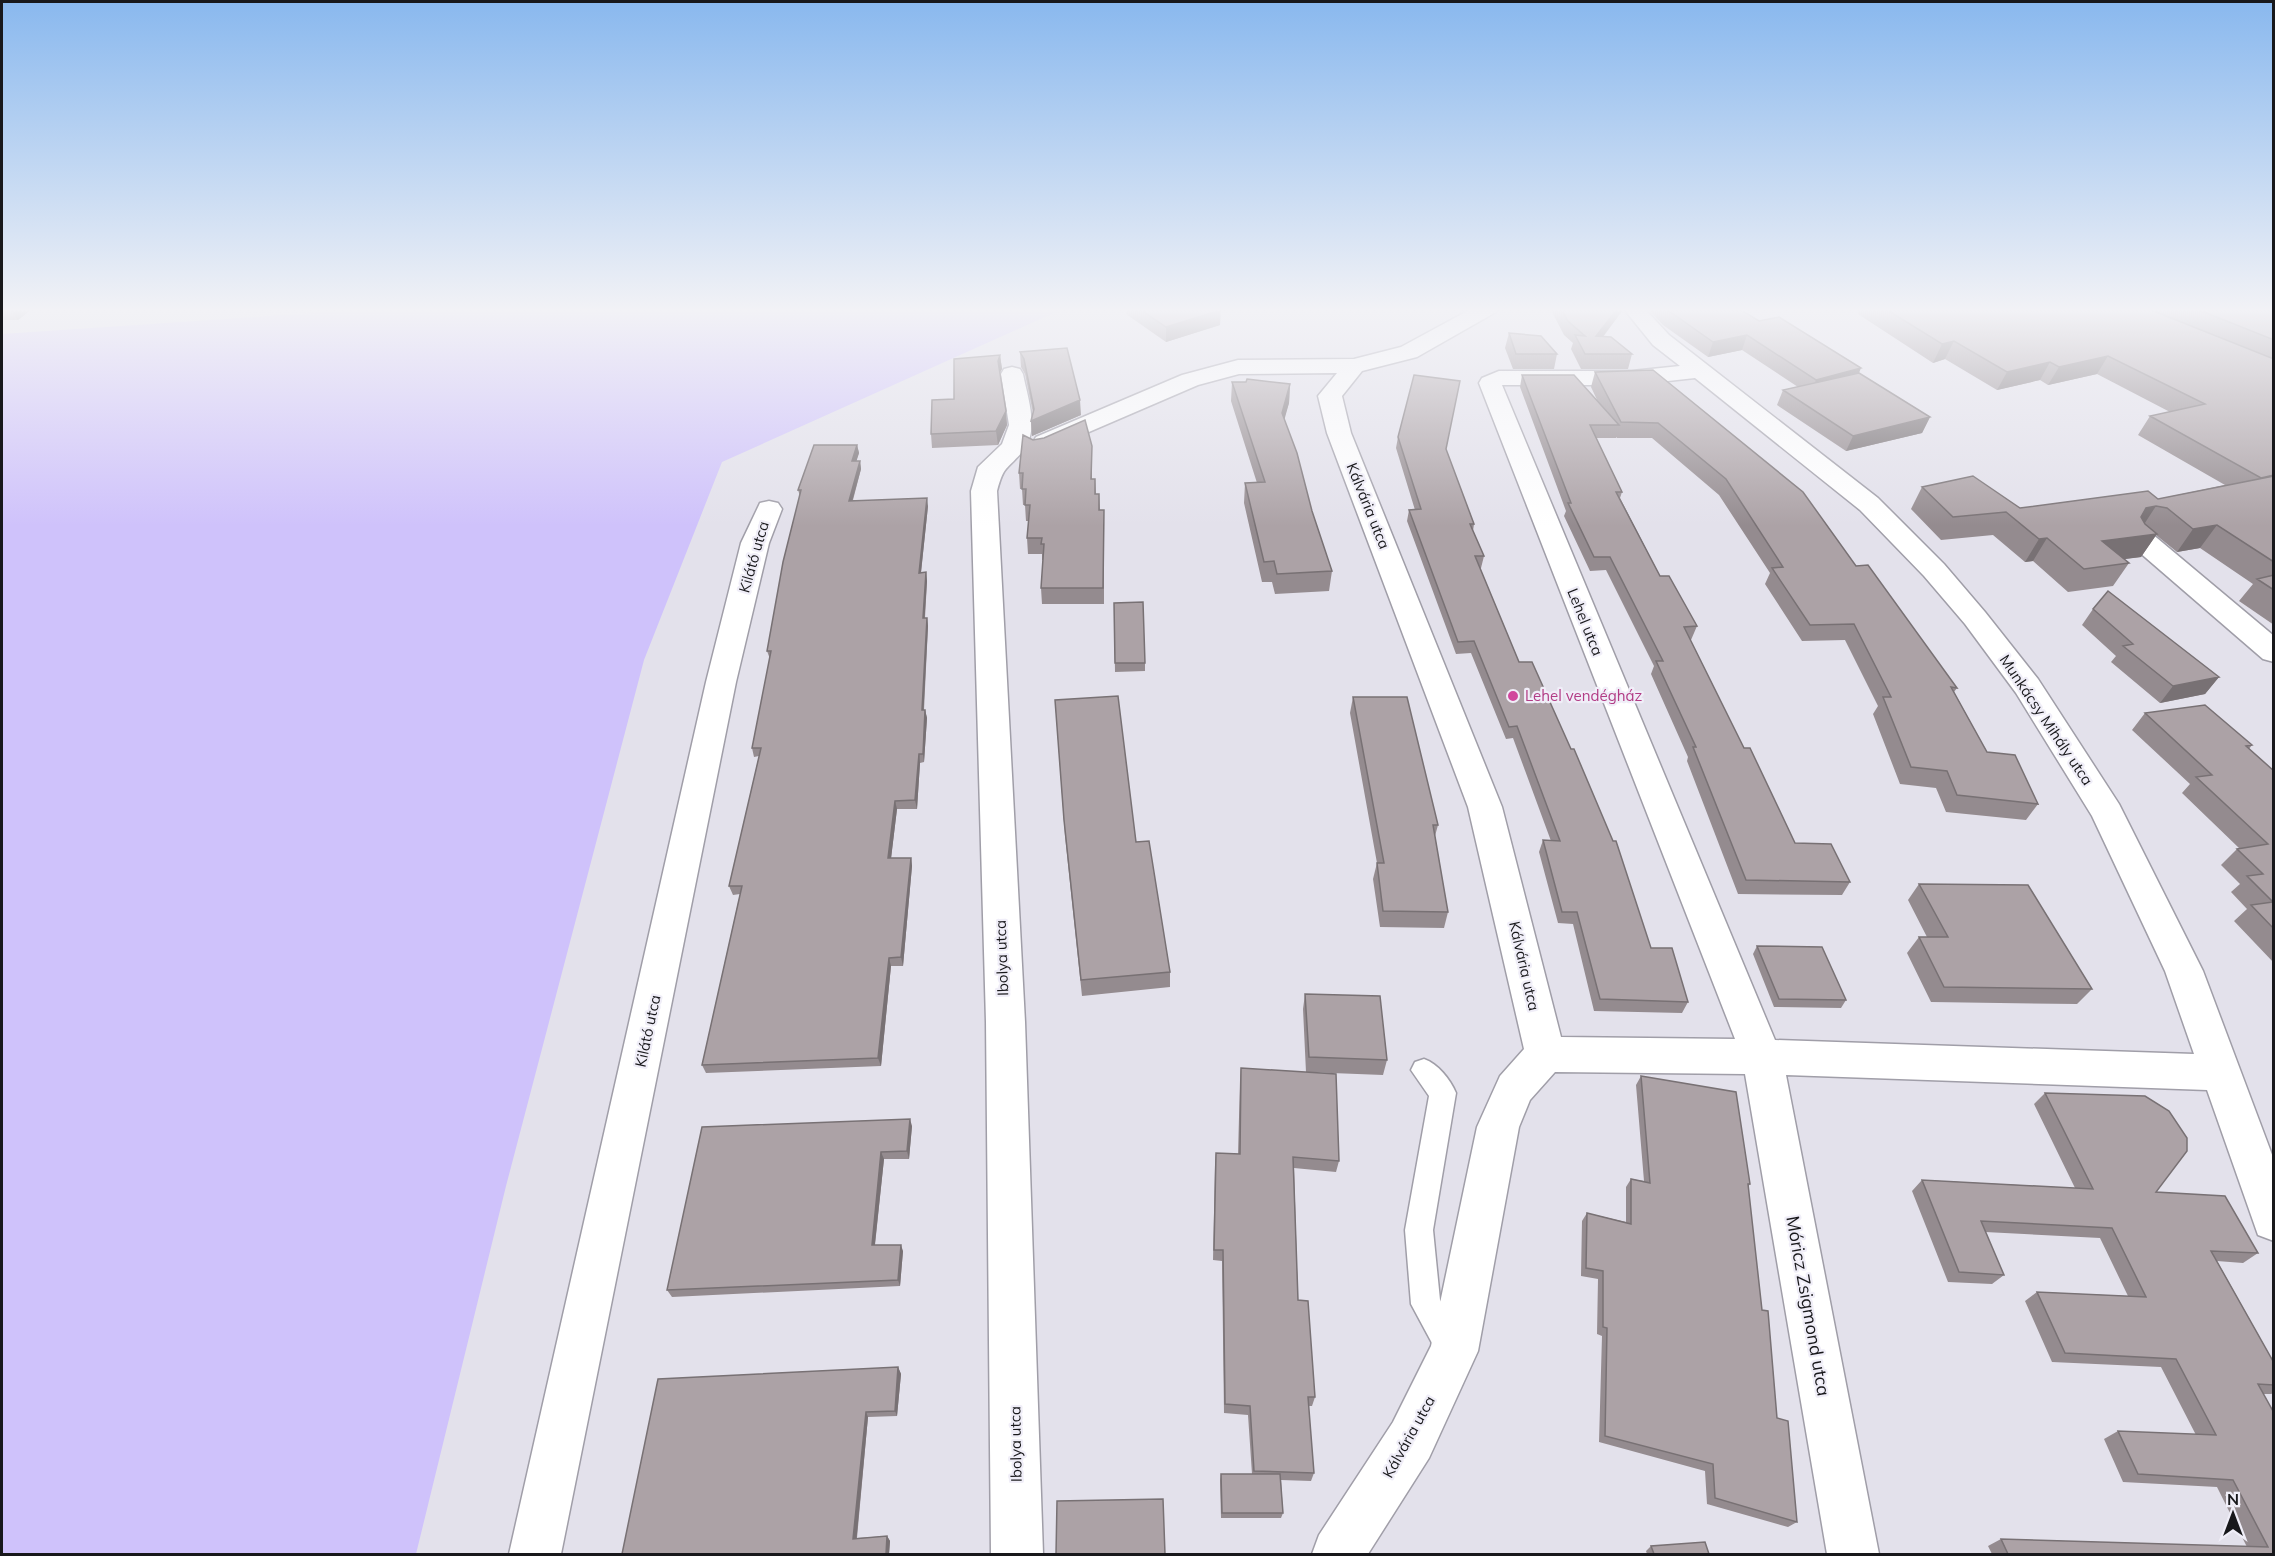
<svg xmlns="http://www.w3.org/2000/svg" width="2275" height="1556" font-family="Mulish,sans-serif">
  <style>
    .green { fill: #cfc2fb }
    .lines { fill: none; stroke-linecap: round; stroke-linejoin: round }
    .lane-casing { stroke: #a09ea8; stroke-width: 3 }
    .street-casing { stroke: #a09ea8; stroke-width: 3 }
    .lane { fill: #fff; fill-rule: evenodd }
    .street { fill: #fff; fill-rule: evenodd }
    .wall { fill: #948b8f }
    .shaded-wall { fill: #787174 }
    .building { fill: #aca2a6; stroke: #787174; stroke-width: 1.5 }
    .hotel-dot { fill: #d1479c; stroke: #f0eef8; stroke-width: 2 }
    .labels { text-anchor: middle; stroke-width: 4.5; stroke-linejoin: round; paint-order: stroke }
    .street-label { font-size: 15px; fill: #18181b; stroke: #f0eef8 }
    .hotel-label { font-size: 15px; fill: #b23c85; stroke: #f0eef8; text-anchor: start }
    .near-street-label { font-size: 18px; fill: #18181b; stroke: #f0eef8 }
  </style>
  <rect width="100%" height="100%" fill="#e3e1eb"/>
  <!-- green -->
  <path class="green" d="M388,308H1065L722,462L644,660L506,1186L416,1554H2V334Z"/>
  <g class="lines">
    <defs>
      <path id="lane" d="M1424,1059C1438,1064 1450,1079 1456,1093L1433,1230L1440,1300L1465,1345L1461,1356L1450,1360L1439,1356L1411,1304L1405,1230L1429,1096L1411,1070L1415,1062Z"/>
      <path id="street" d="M1473,308H1499L1496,312L1417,357L1362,371L1342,396L1351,433L1502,807L1561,1037L1735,1039L1479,383L1482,378L1499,371H1632L1680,366L1653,345L1623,308H1644L1669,335L1878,498L1944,564L1985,612L2038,679L2119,804L2203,971L2274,1160V1241L2258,1235L2207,1090L1786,1075L1879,1554H1827L1745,1074L1555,1072L1530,1100L1519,1127L1478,1351L1429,1458L1368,1554H1312L1319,1535L1393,1422L1431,1346L1477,1127L1500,1076L1524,1049L1468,807L1327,433L1318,396L1337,373L1239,374L1198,385L1054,447L1045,449L1036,447L1033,442L1036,437L1182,375L1238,360L1354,359L1401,347ZM1695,378L1860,510L1924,576L1965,624L2016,693L2092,816L2165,971L2194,1054L1775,1040L1502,385H1632Z
        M1012,367L1020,369L1023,374C1028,399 1040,431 1022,452C1006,471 1004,465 997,491L1025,1022L1043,1554H991L986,1022L971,491L978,467L1002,444L1009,425L1001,374L1004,369Z
        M769,501L778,503L782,509L769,543L736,682L561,1554H509L706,682L741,543L760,503Z
        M2141,531L2151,533L2274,636V662L2263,659L2131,545L2128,539L2131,533Z"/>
    </defs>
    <!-- lane casing -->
    <use href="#lane" class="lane-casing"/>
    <!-- street casing -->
    <use href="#street" class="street-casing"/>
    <!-- lane -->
    <use href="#lane" class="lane"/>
    <!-- street -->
    <use href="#street" class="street"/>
  </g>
  <!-- wall -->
  <path class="wall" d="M2,308H33L18,320H2Z
    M1126,308H1217L1220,325L1166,342L1126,314Z
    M1550,308H1623L1622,311L1603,337L1632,354L1628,369H1581L1571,349L1573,343L1564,335Z
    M1647,308H1738L1759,321L1859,373L1930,417L1922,433L1846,451L1777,405L1783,390L1798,387L1742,350L1708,357L1663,325Z
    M1860,308H2274V625L2239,601L2253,584L2200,548L2177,552L2156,535L2141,557L2123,559L2129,563L2113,586L2068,592L2033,561L2025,562L1993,535L1941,540L1911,509L1922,487L2020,508L2158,499L2225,485L2138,435L2150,416L2170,412L2097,374L2048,385L2040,380L1997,390L1945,359L1933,363L1858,314Z
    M1509,333L1557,354L1554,369H1513L1505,348Z
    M1020,352L1081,415L1032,436L1031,421L1033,413L1025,374L1021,367Z
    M1000,355L1002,369L999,373L1007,425L998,445L932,448L931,434L954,399Z
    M1595,372L1856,566L1957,688L1954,692L1987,752L2038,804L2026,820L1946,812L1936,788L1900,784L1873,714L1878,706L1845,640L1802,641L1765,584L1770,573L1719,495L1652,438H1617L1616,437V438H1596L1622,492L1620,498L1660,576L1697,626L1691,640H1690L1744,748L1795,843L1850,882L1842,895L1738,894L1687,761L1688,757L1651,674L1654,666L1606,570L1590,571L1564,516L1566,511L1520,387L1522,375L1598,402L1591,387Z
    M1232,382L1290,384L1289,403L1284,418L1312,511L1332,571L1329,591L1275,594L1272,582H1262L1244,503L1245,483H1257L1231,401Z
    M1398,437L1446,450L1474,524L1473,531L1484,556L1481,568H1480L1519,662L1651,948L1688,1002L1682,1013L1594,1011L1573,924L1558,923L1539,852L1543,840L1551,841L1513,738L1506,739L1471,653L1456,654L1407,521L1409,510H1415L1396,448Z
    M1033,440L1092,446V479H1095L1096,494H1099L1100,510L1104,526V604H1042L1041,588L1043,560H1042V554H1028L1027,538L1029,521H1026L1025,505H1023L1022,489H1020L1019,473Z
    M857,445L859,453L856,461H860L861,469L853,500L928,506L921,573L926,572L927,581L925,618H927L928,626L924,710H925L927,718L924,762L920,763L917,809H897L891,858H911L912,866L903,966H891L881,1066L706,1073L702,1065L740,894L733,895L729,886L759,756L754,757L752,748L770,659L767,651L800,496L798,490Z
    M1114,603L1145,663V671L1115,672Z
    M2093,609L2219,677L2205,694L2160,703L2111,662L2116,656L2082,625Z
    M1353,697L1438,825L1435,836L1448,912L1444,928L1380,927L1373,879L1377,863L1350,713Z
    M1055,700L1136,842L1170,972V987L1082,996L1065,836Z
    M2145,713L2252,745L2249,749L2274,771V963L2234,921L2247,909L2231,892L2240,884L2221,865L2237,849L2239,848L2182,793L2190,784L2132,730Z
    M1919,884L2092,989L2077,1004L1931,1002L1907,953L1919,937H1927L1908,900Z
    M1757,946L1846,1000L1841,1008L1774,1007L1753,954Z
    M1305,994L1387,1060L1383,1075L1306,1072L1303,1009Z
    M1241,1068L1339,1161L1336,1172L1294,1168L1298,1300L1315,1397L1312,1406H1308L1314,1473L1311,1481L1281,1480L1283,1513L1281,1518H1221L1220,1480L1221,1474H1252L1248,1415L1224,1413L1222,1261L1213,1260L1215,1164L1216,1153L1238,1154L1240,1080Z
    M1641,1076L1750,1184L1748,1187L1762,1310L1777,1418L1797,1522L1788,1527L1707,1504L1705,1471L1599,1442L1602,1336L1597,1334L1598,1279L1581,1276L1582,1221L1587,1213L1626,1222V1187L1631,1179L1644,1181L1636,1085Z
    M2045,1093L2156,1192L2258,1253L2243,1263L2217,1261L2274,1363V1393L2271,1394H2263L2274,1554H1992L1988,1546L2001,1539L2247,1547L2217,1487L2123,1482L2104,1439L2118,1431L2196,1435L2161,1367L2052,1362L2025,1301L2037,1292L2128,1296L2100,1238L1985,1232L2004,1275L1992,1284L1948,1282L1912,1191L1922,1180L2075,1188L2034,1104Z
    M912,1126L909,1159H884L875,1245L903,1251L900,1286L672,1297L667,1290Z
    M898,1367L901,1374L897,1416L868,1417L857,1538L887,1536L890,1541L889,1554H622Z
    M1651,1546L1709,1554H1647L1646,1551Z"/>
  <!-- shaded-wall -->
  <path class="shaded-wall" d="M10,308H33L18,320Z
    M1618,308H1623L1622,311L1592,351L1596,336Z
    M1221,310L1220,325L1166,342V327Z
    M1747,335L1742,350L1708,357L1713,342Z
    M1954,341L1945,359L1933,363L1942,344Z
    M1000,355L1002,369L999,374L998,361Z
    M2108,356L2097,374L2048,385L2059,367Z
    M2050,362L2040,380L1997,390L2007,372Z
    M1861,368L1855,383L1810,395L1816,380Z
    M1290,384L1289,403L1281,432L1282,413Z
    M1080,400L1081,415L1032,436L1031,421Z
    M1006,411L1007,425L998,445L996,431Z
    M1930,417L1922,433L1846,451L1853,436Z
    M857,445L859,453L854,469L852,461Z
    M860,461L861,469L850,509L849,501Z
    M927,498L928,506L920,581L919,573Z
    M2156,506L2141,529L2131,531L2146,508Z
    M2217,525L2200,548L2177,552L2193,529Z
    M2157,534L2141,557L2087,564L2102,541Z
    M2047,538L2033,561L2025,562L2039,539Z
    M926,572L927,581L924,626L923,618Z
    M927,618L928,626L923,719L922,710Z
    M2219,677L2205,694L2160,703L2173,686Z
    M925,710L927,718L924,762L923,754Z
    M919,754L920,763L917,809L915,800Z
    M895,801L897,809L890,867L888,858Z
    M911,858L912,866L903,966L901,957Z
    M889,958L891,966L881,1066L878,1058Z
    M910,1119L912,1126L909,1159L907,1151Z
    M881,1152L884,1159L874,1252L872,1245Z
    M901,1245L903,1251L900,1286L898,1280Z
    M898,1367L901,1374L897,1416L895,1411Z
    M866,1412L868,1417L856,1544L853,1539Z
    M887,1536L890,1541L889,1554H886Z"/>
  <!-- building -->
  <path class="building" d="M1138,308H1217L1221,310L1166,327Z
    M1561,308H1618L1596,336L1611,337L1632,354H1585L1575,335L1585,336L1568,321Z
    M1665,308H1738L1759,321L1779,317L1861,368L1816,380L1747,335L1713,342Z
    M1884,308H2146L2274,359V475L2261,478L2150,416L2205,404L2108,356L2059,367L2050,362L2007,372L1954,341L1942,344Z
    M2194,308H2264L2274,312V340Z
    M1509,333L1541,336L1557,354H1516Z
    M1067,348L1080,400L1031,421L1034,409L1024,359L1020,352Z
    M1000,355L998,361L1006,411L996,431L931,434L932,400L954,399V359Z
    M1653,370L1803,492L1856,566L1868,565L1957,688L1951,687L1987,752L2015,755L2038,804L1957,795L1947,771L1911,767L1883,697H1891L1854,624L1810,625L1772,568L1783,567L1726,479L1658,423L1621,422L1595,372Z
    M1859,373L1930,417L1853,436L1783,390Z
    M1414,375L1460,381L1446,449L1474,524H1470L1484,556H1475L1519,662H1532L1571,749H1574L1613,841H1616L1651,948H1672L1688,1002L1600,999L1577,912H1562L1543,840L1560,841L1517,726L1509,727L1474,641L1458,642L1409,510L1421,509L1398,437Z
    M1522,375H1574L1619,425H1590L1622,492H1616L1660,576H1669L1697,626L1684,627L1744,748H1750L1795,843L1831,844L1850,882L1746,880L1693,747H1696L1656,661H1663L1610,557H1594L1568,503H1571Z
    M1247,379L1290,384L1282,413L1297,453L1312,511L1332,571L1277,574L1274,561L1264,562L1245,483L1265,482L1232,382H1246Z
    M1085,420L1092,446L1091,479H1095V494H1099V510H1104L1103,588H1041L1044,544H1041L1042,538H1027L1030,505H1025L1026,489H1022L1023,473H1019L1023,435L1033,440L1044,438Z
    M814,445H857L852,461H860L849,501L927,498L919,573L926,572L923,618H927L922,710H925L923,754H919L915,800L895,801L888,858H911L901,957L889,958L878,1058L702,1065L742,886H729L761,748H752L771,651H767L783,562L801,490H798Z
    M1973,476L2020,508L2148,491L2158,499L2274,476V562L2217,525L2193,529L2167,508L2156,506L2146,508L2141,517L2145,524L2157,534L2102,541L2129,563L2084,569L2047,538L2039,539L2006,512L1953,517L1922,487Z
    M2274,575V590L2257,579Z
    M2108,591L2219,677L2173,686L2123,646L2133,644L2093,609Z
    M1143,602L1145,663H1115L1114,603Z
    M1118,696L1136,842L1149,841L1170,972L1081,980L1064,820L1055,700Z
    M1353,697H1407L1438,825H1433L1448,912L1383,911L1377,863H1384Z
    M2205,705L2252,745L2246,746L2274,771V929L2251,905L2273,902L2247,876L2263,874L2237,849L2268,844L2196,777L2212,775L2145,713Z
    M1919,884L2028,885L2092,989L1944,987L1919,937H1948Z
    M1757,946L1822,947L1846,1000L1779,999Z
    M1305,994L1380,996L1387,1060L1309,1057Z
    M1241,1068L1336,1074L1339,1161L1293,1157L1298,1300L1308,1301L1315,1397H1308L1314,1473L1254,1471L1250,1406L1225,1404L1223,1250H1214L1216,1153L1240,1154Z
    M1641,1076L1736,1092L1750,1184H1748L1762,1310L1768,1311L1777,1418L1788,1421L1797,1522L1715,1498L1713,1464L1605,1436L1607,1328L1603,1327V1271L1586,1268L1587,1213L1631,1224V1179L1650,1183Z
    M2045,1093L2145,1096L2169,1111L2187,1138V1151L2156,1192L2225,1196L2258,1253L2211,1251L2274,1363V1385L2258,1384L2274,1413V1554H2008L2001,1539L2268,1547L2233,1480L2138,1474L2118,1431L2216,1435L2176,1359L2065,1353L2037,1292L2146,1297L2112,1228L1981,1221L2004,1275L1959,1272L1922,1180L2093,1189Z
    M910,1119L907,1151L881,1152L872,1245H901L898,1280L667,1290L702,1127Z
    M898,1367L895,1411L866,1412L853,1539L887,1536L886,1554H622L658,1379Z
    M1221,1474H1280L1283,1513H1222Z
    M1163,1499L1165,1554H1056L1057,1501Z
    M1705,1542L1709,1554H1654L1651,1546Z"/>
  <!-- sky -->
  <linearGradient id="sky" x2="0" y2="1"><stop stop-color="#89b8ee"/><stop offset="0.59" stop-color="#f2f2f6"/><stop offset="1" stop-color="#f2f2f6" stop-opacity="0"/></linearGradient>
  <rect width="2275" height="526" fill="url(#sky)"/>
  <!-- markers -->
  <circle class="hotel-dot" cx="1513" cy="696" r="6"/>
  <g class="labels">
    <!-- street labels -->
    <g class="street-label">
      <text transform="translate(1368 506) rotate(68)" y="5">Kálvária utca</text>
      <text transform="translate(754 557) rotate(-74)" y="5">Kilátó utca</text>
      <text transform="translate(1585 622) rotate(68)" y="5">Lehel utca</text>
      <text transform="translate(2046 720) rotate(56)" y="5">Munkácsy Mihály utca</text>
      <text transform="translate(1002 958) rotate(-92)" y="5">Ibolya utca</text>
      <text transform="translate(1524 966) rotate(77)" y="5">Kálvária utca</text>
      <text transform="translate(648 1031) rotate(-78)" y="5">Kilátó utca</text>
      <text transform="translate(1409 1437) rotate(-61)" y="5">Kálvária utca</text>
      <text transform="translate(1016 1444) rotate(-91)" y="5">Ibolya utca</text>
    </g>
    <!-- hotel labels -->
    <g class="hotel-label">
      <text x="1525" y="701">Lehel vendégház</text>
    </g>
    <!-- near-street labels -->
    <g class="near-street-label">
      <text transform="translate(1808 1306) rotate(80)" y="6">Móricz Zsigmond utca</text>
    </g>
  </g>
  <!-- border -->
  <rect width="2275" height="1556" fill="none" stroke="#18181b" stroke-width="6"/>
  <!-- north arrow -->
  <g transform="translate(2233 1514)" stroke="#f0eef8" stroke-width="4.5" paint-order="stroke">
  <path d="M0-4.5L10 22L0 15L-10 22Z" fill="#18181b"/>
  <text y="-9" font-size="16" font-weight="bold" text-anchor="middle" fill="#18181b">N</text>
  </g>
</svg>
